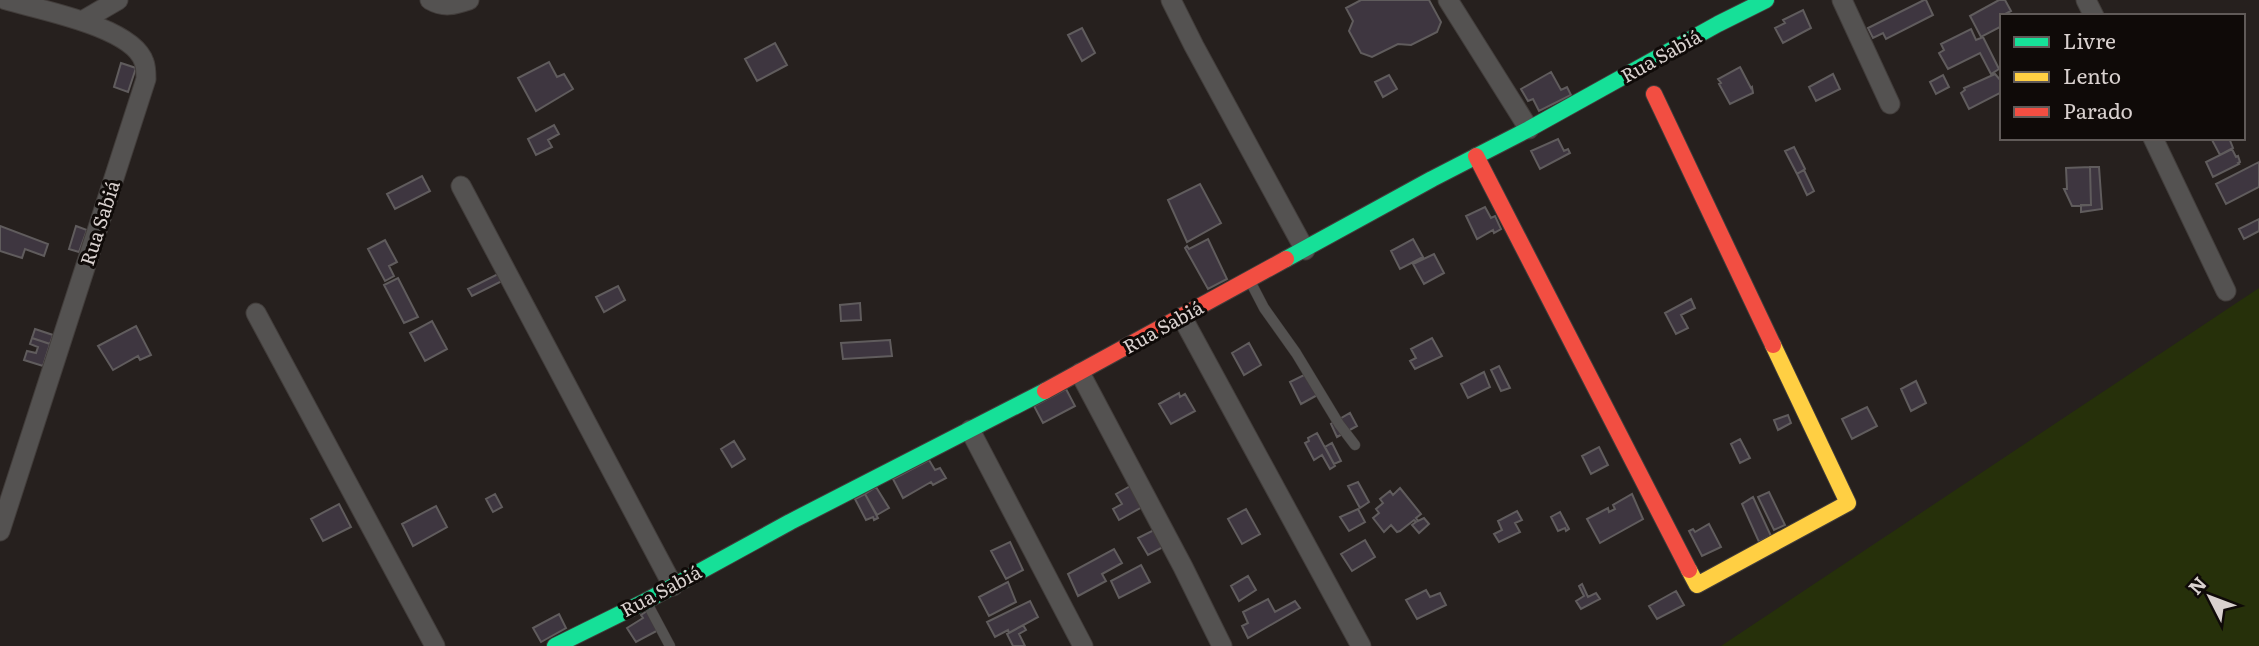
<svg xmlns="http://www.w3.org/2000/svg" width="2259" height="646" font-family="Literata,serif">
  <style>
    .green { fill: #26300a }
    .building { fill: #3e3640; stroke: #605c5d; stroke-width: 2 }
    .lines { fill: none; stroke-linecap: round; stroke-linejoin: round }
    .lane-casing { stroke: #423d3b; stroke-width: 11 }
    .street-casing { stroke: #423d3b; stroke-width: 21 }
    .fast-casing { stroke: #423d3b; stroke-width: 18 }
    .slow-casing { stroke: #423d3b; stroke-width: 18 }
    .jam-casing { stroke: #423d3b; stroke-width: 18 }
    .lane { stroke: #545251; stroke-width: 10 }
    .street { stroke: #545251; stroke-width: 19 }
    .fast { stroke: #16e098; stroke-width: 16 }
    .slow { stroke: #ffcf43; stroke-width: 16 }
    .jam { stroke: #f24e42; stroke-width: 16 }
    .labels { text-anchor: middle; stroke-width: 6; stroke-linejoin: round; paint-order: stroke }
    .street-label { font-size: 19px; fill: #d9d1cf; stroke: #0f0a08 }
  </style>
  <rect width="100%" height="100%" fill="#26201e"/>
  <!-- green -->
  <path class="green" d="M2259,288V646H1721Z"/>
  <!-- building -->
  <path class="building" d="M1361,0H1429L1441,22L1437,32L1411,45L1398,44L1372,57L1361,53L1349,31L1353,21L1346,8Z
    M1924,0H1926L1933,15L1886,39L1883,33L1873,38L1868,28Z
    M1999,0H2005L2011,11L2001,16L2002,26L1981,37L1970,16Z
    M1803,10L1811,28L1783,43L1775,28L1785,23L1783,20Z
    M1082,28L1095,53L1082,61L1068,35Z
    M1971,29L1976,40L1983,37L1999,69L1991,74L1980,53L1948,69L1939,53L1944,50L1941,44Z
    M775,43L787,65L757,81L745,59Z
    M549,62L557,77L564,74L573,89L536,111L518,78Z
    M121,63L136,68L128,92L114,87Z
    M1740,67L1751,88L1752,87L1753,93L1730,104L1719,84L1721,83L1718,79Z
    M1551,72L1561,90L1567,87L1571,95L1539,111L1533,99L1528,101L1521,89Z
    M1833,74L1840,89L1816,101L1809,87Z
    M1995,74L2002,82V92L1969,109L1961,93L1965,90L1964,88Z
    M1389,75L1397,89L1383,97L1375,82Z
    M1943,75L1949,87L1936,94L1930,82Z
    M554,125L559,134L548,140L552,147L536,155L528,139Z
    M2211,138H2229L2233,148L2220,155Z
    M1558,139L1564,151L1568,149L1570,153L1540,169L1531,151Z
    M1794,147L1805,169L1797,174L1785,151Z
    M2232,149L2236,157L2238,156L2240,162L2238,163L2239,164L2213,177L2206,162Z
    M2259,162V187L2226,204L2216,184Z
    M2090,167H2099L2102,209L2081,212V205H2091Z
    M2090,167L2091,205L2072,206L2064,189H2067L2066,168Z
    M1804,170L1814,191L1807,195L1797,174Z
    M422,176L430,191L395,209L387,194Z
    M1200,184L1221,223L1187,242L1168,200Z
    M1485,207L1491,218L1495,216L1501,229L1494,233L1493,230L1477,239L1466,216Z
    M2259,219V231L2244,239L2239,229Z
    M0,226L48,244L44,256L25,249L22,258L0,251Z
    M76,226L87,230L79,252L69,249Z
    M1208,239L1227,279L1208,289L1185,248L1187,246L1189,249Z
    M1413,239L1423,257L1400,269L1391,251Z
    M385,240L397,262L389,266L394,276L385,281L368,249Z
    M1434,254L1444,273L1424,284L1413,264Z
    M500,273L504,280L472,296L468,289Z
    M398,278L418,317L404,323L384,285Z
    M618,286L625,300L604,312L596,297Z
    M1691,299L1695,308L1681,315L1688,328L1676,334L1665,313Z
    M860,303L861,320L841,321L840,305Z
    M432,321L447,349L425,361L410,333Z
    M136,326L151,355L140,360L138,356L113,370L98,346Z
    M35,329L53,335L50,344L32,338Z
    M32,338L50,344L43,366L24,360L27,351L36,353L38,347L30,344Z
    M1432,338L1442,356L1415,369L1410,361L1416,358L1411,349Z
    M890,340L892,356L843,359L841,343Z
    M1249,343L1261,365L1244,375L1232,353Z
    M1499,366L1510,388L1501,391L1491,370Z
    M1310,372L1321,393L1301,404L1290,382Z
    M1484,372L1490,387L1468,398L1461,384Z
    M1916,381L1926,403L1911,411L1901,389Z
    M1066,389L1075,406L1043,423L1034,406Z
    M1179,393L1180,397L1185,394L1195,411L1171,424L1159,404Z
    M1867,407L1877,426L1852,439L1842,419Z
    M1350,413L1357,426L1337,437L1331,424Z
    M1788,415L1791,423L1778,430L1774,420Z
    M1317,433L1335,466L1330,469L1322,455L1314,460L1305,443L1309,441L1308,438Z
    M1740,439L1750,458L1740,463L1731,444Z
    M734,441L745,459L732,467L721,449Z
    M1332,443L1341,461L1334,464L1325,447Z
    M1599,447L1608,465L1591,474L1582,456Z
    M929,460L935,470L940,468L946,478L933,485L931,482L903,498L893,479Z
    M1358,482L1369,502L1360,508L1348,486Z
    M1132,485L1144,506L1119,520L1113,509L1122,504L1116,494Z
    M876,487L889,508L877,515L865,494Z
    M1400,488L1421,514L1416,518L1418,521L1424,518L1429,524L1419,533L1412,525L1416,522L1414,520L1400,531L1397,532L1391,525L1384,532L1373,518L1379,513L1376,509L1383,503L1380,499L1390,491L1393,495Z
    M1769,492L1785,525L1774,530L1758,497Z
    M495,494L502,507L493,512L486,499Z
    M865,494L878,518L874,520L873,517L866,520L855,499Z
    M1632,494L1643,519L1600,543L1587,519L1608,508L1609,512L1615,509L1613,505Z
    M1753,497L1771,536L1759,542L1742,504Z
    M339,504L351,527L323,541L311,519Z
    M436,506L447,527L413,546L402,524Z
    M1246,509L1260,534L1242,544L1228,519Z
    M1358,509L1365,522L1349,531L1340,517Z
    M1517,511L1522,520L1515,523L1520,532L1499,542L1494,534L1502,530L1498,521Z
    M1560,512L1569,529L1566,531L1565,528L1558,531L1551,517Z
    M1709,524L1721,547L1702,556L1689,531L1693,529L1695,532Z
    M1156,529L1165,546L1148,555L1138,538Z
    M1365,540L1375,557L1352,571L1341,554Z
    M1010,542L1023,570L1006,579L991,551Z
    M1114,549L1122,563L1102,574L1106,581L1078,596L1068,574Z
    M1141,565L1150,582L1119,598L1111,581Z
    M1248,576L1256,590L1239,601L1231,586Z
    M1008,582L1016,602L989,616L979,597Z
    M1582,584L1588,597L1596,593L1600,599L1581,609L1576,601L1584,596L1579,586Z
    M1426,590L1430,597L1440,593L1446,605L1417,619L1406,600Z
    M1676,591L1684,605L1657,619L1649,606Z
    M1268,599L1275,612L1295,601L1300,608L1248,638L1242,626L1248,623L1243,612Z
    M1030,601L1038,617L1009,633L1008,630L995,637L987,622Z
    M653,607L664,627L636,642L627,628L643,618L641,615Z
    M559,614L566,628L541,642L533,628Z
    M1023,625L1026,630L1019,634L1025,646H1013L1007,634Z"/>
  <g class="lines">
    <defs>
      <path id="lane" d="M1250,281L1264,308L1296,353L1339,424L1355,445
        M647,603L670,646"/>
      <path id="street" d="M430,0C444,8 454,5 469,0
        M1171,0L1194,46L1305,250
        M1448,0L1529,129
        M1842,0L1890,104
        M2086,0L2094,16
        M82,21L118,0
        M2153,138L2226,291
        M461,186L673,586
        M256,313L435,646
        M1182,317L1361,646
        M1080,373L1183,567L1222,646
        M970,430L1083,646
        M0,531L146,79C146,74 146,67 144,62C133,27 40,10 6,0"/>
      <path id="fast" d="M1286,259L1432,179L1529,129L1718,24L1766,0
        M555,646L646,601L790,522L1045,391"/>
      <path id="slow" d="M1689,570L1697,585L1848,503L1773,345"/>
      <path id="jam" d="M1654,94L1773,345
        M1476,156L1689,570
        M1045,391L1286,259"/>
    </defs>
    <!-- lane casing -->
    <use href="#lane" class="lane-casing"/>
    <!-- street casing -->
    <use href="#street" class="street-casing"/>
    <!-- fast casing -->
    <use href="#fast" class="fast-casing"/>
    <!-- slow casing -->
    <use href="#slow" class="slow-casing"/>
    <!-- jam casing -->
    <use href="#jam" class="jam-casing"/>
    <!-- lane -->
    <use href="#lane" class="lane"/>
    <!-- street -->
    <use href="#street" class="street"/>
    <!-- fast -->
    <use href="#fast" class="fast"/>
    <!-- slow -->
    <use href="#slow" class="slow"/>
    <!-- jam -->
    <use href="#jam" class="jam"/>
  </g>
  <g class="labels">
    <!-- street labels -->
    <g class="street-label">
      <text transform="translate(1661 56) rotate(-29)" y="7">Rua Sabiá</text>
      <text transform="translate(100 223) rotate(-72)" y="7">Rua Sabiá</text>
      <text transform="translate(1163 327) rotate(-29)" y="7">Rua Sabiá</text>
      <text transform="translate(661 591) rotate(-28)" y="7">Rua Sabiá</text>
    </g>
  </g>
  <!-- legend -->
  <rect x="2000" y="14" width="245" height="126" fill="#0f0a08" stroke="#605a58" stroke-width="2"/>
  <rect x="2014" y="37" width="35" height="10" fill="#16e098" stroke="#605a58" stroke-width="2"/>
  <text x="2063" y="49" font-size="21" fill="#d9d1cf">Livre</text>
  <rect x="2014" y="72" width="35" height="10" fill="#ffcf43" stroke="#605a58" stroke-width="2"/>
  <text x="2063" y="84" font-size="21" fill="#d9d1cf">Lento</text>
  <rect x="2014" y="107" width="35" height="10" fill="#f24e42" stroke="#605a58" stroke-width="2"/>
  <text x="2063" y="119" font-size="21" fill="#d9d1cf">Parado</text>
  <!-- north arrow -->
  <g transform="translate(2210 597) rotate(312)" stroke="#0f0a08" stroke-width="5" paint-order="stroke">
  <path d="M0-5L12 26L0 18L-12 26Z" fill="#d9d1cf"/>
  <text y="-10" font-size="19" font-weight="bold" text-anchor="middle" fill="#d9d1cf">N</text>
  </g>
</svg>
